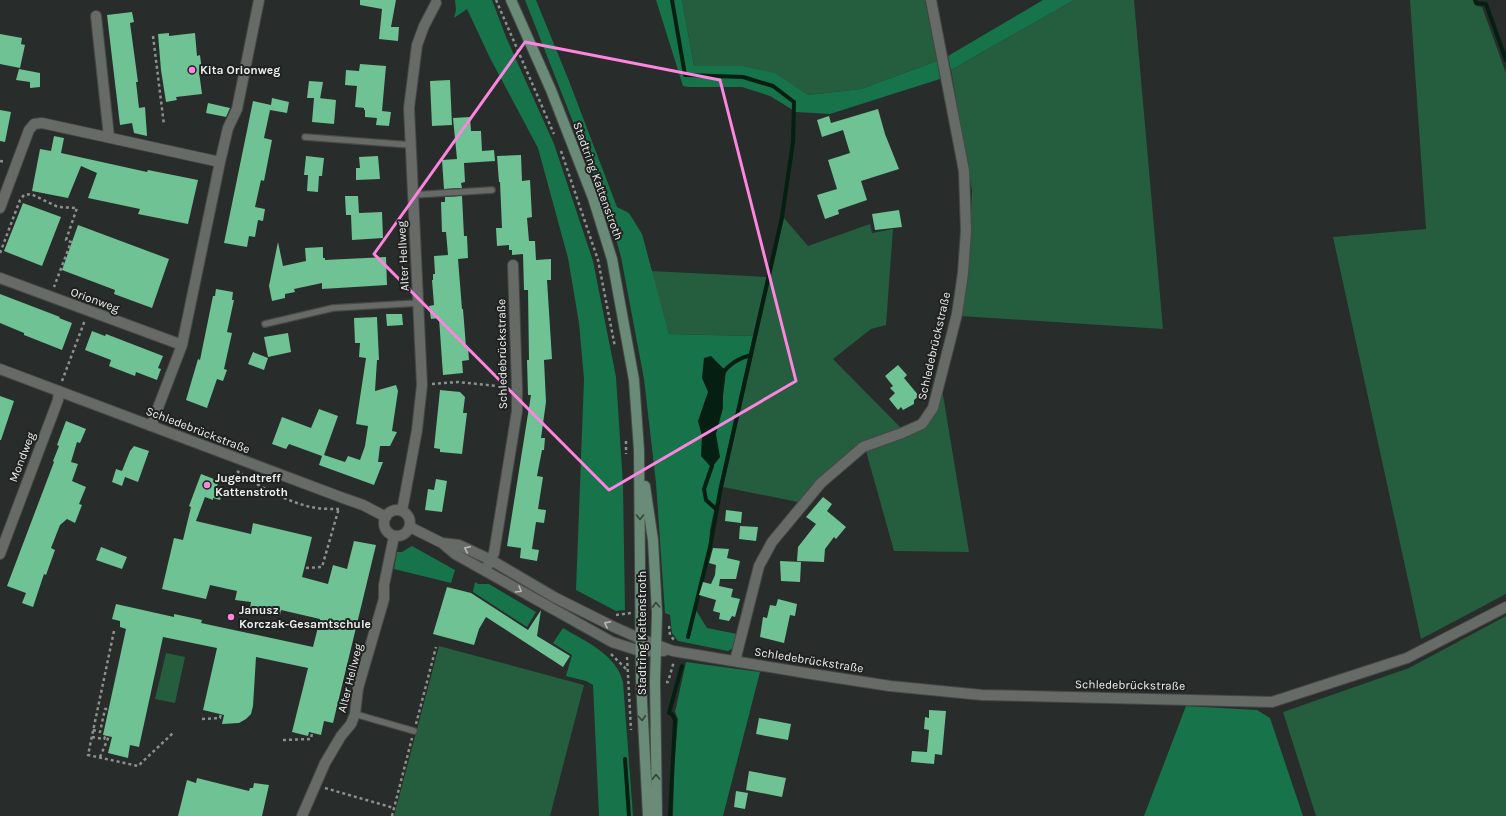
<svg xmlns="http://www.w3.org/2000/svg" width="1506" height="816" font-family="Karla,sans-serif">
  <style>
    .green { fill: #255d3f }
    .forest { fill: #177349 }
    .water { fill: #052012 }
    .lines { fill: none; stroke-linecap: round; stroke-linejoin: round }
    .stream { stroke: #052012; stroke-width: 4 }
    .building { fill: #6ec293 }
    .lane-casing { stroke: #464947; stroke-width: 8 }
    .street-casing { stroke: #464947; stroke-width: 12 }
    .secondary-casing { stroke: #464947; stroke-width: 12 }
    .path { stroke: #8c908e; stroke-width: 2.5; stroke-dasharray: 3 3; stroke-linecap: butt }
    .lane { stroke: #676b68; stroke-width: 5.5 }
    .street { stroke: #676b68; stroke-width: 10 }
    .secondary { stroke: #6a8b78; stroke-width: 10 }
    .oneway { stroke: #36423a }
    .oneway2 { stroke: #b7bab8 }
    .marked { fill: none; stroke: #ff85df; stroke-width: 3; stroke-linejoin: round }
    .poi-dot { fill: #ff85df; stroke: #1f2220; stroke-width: 1.5 }
    .labels { text-anchor: middle; stroke-width: 4; stroke-linejoin: round; paint-order: stroke }
    .poi-label { font-size: 12px; font-weight: bold; fill: #ecefed; stroke: #1f2220; text-anchor: start }
    .street-label { font-size: 12px; fill: #ecefed; stroke: #1f2220 }
  </style>
  <rect width="100%" height="100%" fill="#282c2a"/>
  <!-- green -->
  <path class="green" d="M682,0H925L937,61L861,89L808,95L774,73L744,66H694Z
    M1074,0H1134L1163,329L961,316L968,274L972,190L951,70Z
    M1410,0H1474L1476,6L1482,7L1506,73V594L1421,639L1333,237L1426,229Z
    M784,218L808,246L870,224L872,233L893,229L886,325L871,329L833,359L901,428L860,444L818,480L798,502L723,487Z
    M651,271L767,277L753,336L669,334Z
    M942,389L969,552L894,551L866,451L926,426Z
    M1506,616V816H1316L1283,712L1409,668Z
    M439,646L584,685L550,816H394Z
    M166,653L185,657L175,703L155,699Z"/>
  <!-- forest -->
  <path class="forest" d="M455,0H492L506,37L554,144L593,261L616,377L623,485L625,610L616,611L576,590L584,379L579,323L568,258L538,148L490,58L467,9L454,18L456,10Z
    M525,0H536L569,81L617,207L629,213L642,234L669,334L753,336L719,487L710,530L709,546L694,607L707,628L737,634L733,648L728,651L678,641L672,633L670,615L665,613L656,483L644,379L621,257L608,211Z
    M656,0H682L694,66H744L775,73L808,95L861,89L937,61L940,79L830,114L796,112L770,96L742,87H689L683,86Z
    M1043,0H1074L951,70L948,56Z
    M412,546L455,570L451,583L394,569L397,552H402Z
    M475,582L478,584H489L536,612L527,627L473,592Z
    M563,628C586,642 616,654 623,682L633,816H599L593,685L586,681L566,676L572,655L553,643Z
    M686,662L760,672L723,816H673L674,767L678,719L675,712Z
    M1186,706L1257,710L1270,718L1303,816H1144Z"/>
  <!-- water -->
  <path class="water" d="M711,356L726,371L723,396V408L716,434L720,457L713,466H710L701,456L702,436L698,421L708,392L702,378L704,358Z"/>
  <g class="lines">
    <!-- stream -->
    <path class="stream" d="M672,0L685,75L743,77L773,86L794,102L793,142L782,217L721,487L710,547L688,637
      M1475,0L1476,3L1486,4L1506,60
      M722,374C729,364 739,358 751,355
      M712,461V466L704,489L706,500L716,509
      M625,759L629,816
      M670,816L675,720L672,714L669,713L682,666"/>
  </g>
  <!-- building -->
  <path class="building" d="M360,0H396L391,27H399L398,41L379,39L382,9L360,5Z
    M132,12L134,22L130,23L138,82H136L139,108L145,107L147,136L134,133L132,123L120,125L113,66L107,15Z
    M169,33V36L195,33L197,56L200,55L202,71L199,72L202,94L176,97L177,100L166,102L161,70L158,34Z
    M0,34L22,38L21,44L25,45L20,68L0,64Z
    M360,64L386,66L382,111L391,112L389,126L376,125L377,118L365,117V110H364V108L355,107L357,86L345,85L346,70L359,71Z
    M19,69L40,73V87L30,88V82L16,80Z
    M450,80L452,125L432,126L430,81Z
    M309,81L323,82L320,99L319,98L336,100L334,124L312,122L314,98H307Z
    M272,98L289,102L287,113L270,110L264,138L272,140L264,181L261,180L255,207L265,209L263,221L258,220L255,237L249,236L247,247L224,243L253,101L271,105Z
    M208,103L230,108L226,117L206,113Z
    M878,109L885,134L899,169L861,181L867,200L838,210L839,214L825,219L817,195L837,189L828,160L850,153L843,130L822,137L817,120L829,116L831,123Z
    M0,110L11,112L5,142L0,141Z
    M470,117L471,131H481L482,151L494,150L495,161L464,163L465,182L461,183L462,188L444,189L442,160L457,159L453,118Z
    M54,136L64,138L61,153L147,172L148,170L198,180L188,224L138,214L140,209L88,198L97,173L81,166L68,198L32,191L40,149L51,151Z
    M521,155L522,181L530,180L532,217L527,218L529,241H535L536,260L551,259V280H547L552,359L544,360L546,402L541,438H545L544,450H542L537,476L543,477L538,509L546,510L544,523L536,522L532,549L539,550L537,561L520,558L521,548L507,546L531,395H528L527,360H529L528,290H524L523,254L512,255V250H509V245L497,246L496,228H502L500,182H499L497,156Z
    M306,156L324,158L322,176H319L318,192L307,191L308,175H304Z
    M378,156L380,179L356,180V168H360L359,157Z
    M345,196H358L359,213L382,212L383,238L352,240L351,215H346Z
    M462,196L464,236H467L468,258L458,259L462,309H463L466,347H468L469,360L462,361L463,373L443,375L439,318L431,319L429,306L434,305L432,280H433V274H435L434,256L448,255L446,232H442L441,202H445V197Z
    M23,203L61,217L42,266L4,251Z
    M899,210L902,227L875,230L872,214Z
    M78,225L169,259L152,308L114,294L115,290L62,270Z
    M278,242L283,266L306,261L305,248L323,247V258H325V260L386,257L387,285L322,289V283L294,289L295,292L285,294V298L272,301L269,286Z
    M216,289L233,292L232,300H234L227,332L232,333L224,369L227,370L223,381L217,379L207,408L186,400L198,359L200,360L213,296H215Z
    M0,294L60,317L59,318L72,323L62,350L24,335V333L0,323Z
    M386,314H402L403,325L387,326Z
    M377,317L379,360H377L375,391L396,385L398,391L392,431L397,432L390,446H380L378,462H383L374,485L319,465L322,456L289,444L286,449L272,444L282,417L311,428L319,409L338,416L324,455L345,462L348,456L360,460L365,446L368,426L356,424L366,358L359,357L360,343H355L354,318Z
    M92,331L105,336L106,334L163,356L158,368L161,369L157,380L136,372L135,376L109,366L111,360L85,350Z
    M288,333L291,352L268,357L264,337Z
    M253,352L268,358L264,370L248,364Z
    M898,365L907,375L904,378L919,396L914,400V404L903,410L901,407L898,410L889,399L895,393L890,388L893,386L885,376Z
    M440,390L460,392L465,397L463,413H467L462,454L440,452V449L434,448Z
    M0,396L14,401L1,440H0Z
    M66,421L86,429L80,443L77,442L71,462L78,464L72,481L86,487L79,504L82,505L75,523L67,519L60,525L51,548L55,550L46,575L44,574L33,607L22,603L26,593L7,586L54,462L53,461L59,446L57,445Z
    M134,446L149,451L138,482L125,477L122,486L112,482L116,469L122,471L130,451Z
    M201,474L219,481L217,486L224,489L220,500L213,498V500L205,497L196,521L251,534L253,523L312,537L302,577L328,584L333,565L347,569L354,541L376,545L333,723L324,721L321,735L309,732L308,736L292,732L308,668L256,657L253,706L251,714L246,719L239,723L222,724L224,715L203,710L217,648L163,637L139,747L130,745L128,758L108,753L112,737L103,735L126,629L120,627V621L112,619L116,604L174,617V614L202,620L201,623L313,647L320,619L281,610L280,615L250,608L251,602L235,600L237,591L210,585L206,599L162,589L174,538L183,540L191,507L189,506Z
    M436,479L447,481L442,512L425,510L428,489L434,490Z
    M823,497L832,504L827,511L846,527L836,539L834,537L825,549L824,562L797,561L798,547L816,524L806,517Z
    M726,510L742,512L741,523L725,521Z
    M740,526L758,527L756,541L739,539Z
    M101,547L127,557L122,569L96,560Z
    M713,548L729,549L727,558L740,561L736,579H720L719,586L733,589L731,597L740,599L735,617L732,616L729,621L719,619L720,613L713,611L716,600L699,595L703,582L711,584L715,575L716,565L709,563Z
    M780,561L801,562L800,582L781,581Z
    M447,587L471,593L528,630L541,610L537,636L570,656L563,667L486,617L479,629L474,645L433,634Z
    M778,599L797,604L795,616L790,615L784,643L760,637L763,617L767,618L770,605L776,606Z
    M929,710L946,711L942,755L935,754L934,764L911,762L912,751L927,752L929,730L924,729L925,717L929,718Z
    M759,718L791,724L788,740L756,734Z
    M749,771L786,778L782,797L746,790Z
    M197,778L249,791L250,788H253L254,783L269,785L262,816H178L187,780L196,783Z
    M736,791L748,793L745,809L734,807Z"/>
  <g class="lines">
    <defs>
      <path id="lane" d="M305,137L411,145
        M413,195L492,190
        M265,324L333,308L419,303
        M355,714L414,731"/>
      <path id="street" d="M96,16L109,137
        M220,162L228,128L237,109L259,0
        M0,208L29,130L34,124L42,123L220,162L182,345L151,426
        M0,278L182,345
        M0,369L343,498L363,505L386,517
        M384 523a13 13 0 1 1 26 0a13 13 0 1 1-26 0Z
        M402,511L417,430L422,385L409,108L417,45L424,26L436,3
        M410,527L442,543L455,554L612,642L640,651H664
        M442,543L459,545L491,560L554,597L614,627L641,639L673,651L812,674L890,686L982,695L1272,702L1407,658L1506,607
        M0,554L58,400L59,391
        M485,571L494,553L517,411V388L513,265
        M735,661L759,566L772,542L821,483L863,447L902,433L922,424L933,408L957,314L963,273L966,231L964,171L931,0
        M302,816L325,763L341,736L351,724L355,714L358,688L384,599V585L394,536"/>
      <path id="secondary" d="M511,0L551,90L593,198L612,259L634,380L639,450L641,681L648,816
        M645,486L653,540L657,613L655,681L657,816"/>
    </defs>
    <!-- lane casing -->
    <use href="#lane" class="lane-casing"/>
    <!-- street casing -->
    <use href="#street" class="street-casing"/>
    <!-- secondary casing -->
    <use href="#secondary" class="secondary-casing"/>
    <!-- path -->
    <path class="path" d="M496,0L554,134
      M153,36L164,125
      M561,151L598,260L615,347
      M0,161L6,162
      M0,253L20,200L24,195L31,194L58,207L77,208L66,240L71,242L54,287
      M62,381L85,320
      M432,384L458,382L507,387
      M626,441V454
      M237,471C258,486 285,501 311,507C320,509 330,509 339,509
      M306,568L322,567L339,508
      M616,615L631,613
      M669,626L670,635L674,640
      M114,631L88,755L138,766L173,733
      M611,654L627,670
      M627,657L631,730
      M666,682H668L674,661
      M202,719L220,718L221,713
      M416,724L436,647
      M93,730L100,732L105,709H109
      M92,737L104,739L106,735
      M283,740L311,739L312,733
      M100,757L109,736
      M325,788L394,808
      M392,816L412,738"/>
    <!-- lane -->
    <use href="#lane" class="lane"/>
    <!-- street -->
    <use href="#street" class="street"/>
    <!-- secondary -->
    <use href="#secondary" class="secondary"/>
  </g>
  <!-- one-way arrows -->
  <defs><path id="oneway-chevron" d="M-2-3.5L2.5 0L-2 3.5" fill="none" stroke-width="1.6" stroke-linecap="round" stroke-linejoin="round"/></defs>
  <g class="oneway">
    <use href="#oneway-chevron" transform="translate(640 517) rotate(90)"/>
    <use href="#oneway-chevron" transform="translate(656 605) rotate(-93)"/>
    <use href="#oneway-chevron" transform="translate(642 718) rotate(87)"/>
    <use href="#oneway-chevron" transform="translate(656 777) rotate(-91)"/>
  </g>
  <g class="oneway2">
    <use href="#oneway-chevron" transform="translate(467 549) rotate(-155)"/>
    <use href="#oneway-chevron" transform="translate(519 590) rotate(30)"/>
    <use href="#oneway-chevron" transform="translate(607 624) rotate(-153)"/>
  </g>
  <!-- marked area -->
  <path class="marked" d="M525,42L720,80L796,381L609,490L374,254Z"/>
  <!-- markers -->
  <g class="poi-dot">
    <circle cx="192" cy="70" r="4"/>
    <circle cx="207" cy="485" r="4"/>
    <circle cx="231" cy="617" r="4"/>
  </g>
  <g class="labels">
    <!-- poi labels -->
    <g class="poi-label">
      <text x="200" y="74">Kita Orionweg</text>
      <text x="215" y="482">Jugendtreff<tspan x="215" dy="14">Kattenstroth</tspan></text>
      <text x="239" y="614">Janusz<tspan x="239" dy="14">Korczak-Gesamtschule</tspan></text>
    </g>
    <!-- street labels -->
    <g class="street-label">
      <text transform="translate(598 181) rotate(70)" y="4">Stadtring Kattenstroth</text>
      <text transform="translate(403 256) rotate(-93)" y="4">Alter Hellweg</text>
      <text transform="translate(95 300) rotate(20)" y="4">Orionweg</text>
      <text transform="translate(934 346) rotate(-77)" y="4">Schledebrückstraße</text>
      <text transform="translate(502 354) rotate(-91)" y="4">Schledebrückstraße</text>
      <text transform="translate(198 430) rotate(21)" y="4">Schledebrückstraße</text>
      <text transform="translate(22 457) rotate(-69)" y="4">Mondweg</text>
      <text transform="translate(642 633) rotate(-90)" y="4">Stadtring Kattenstroth</text>
      <text transform="translate(809 660) rotate(9)" y="4">Schledebrückstraße</text>
      <text transform="translate(350 678) rotate(-76)" y="4">Alter Hellweg</text>
      <text transform="translate(1130 685) rotate(1)" y="4">Schledebrückstraße</text>
    </g>
  </g>
</svg>
